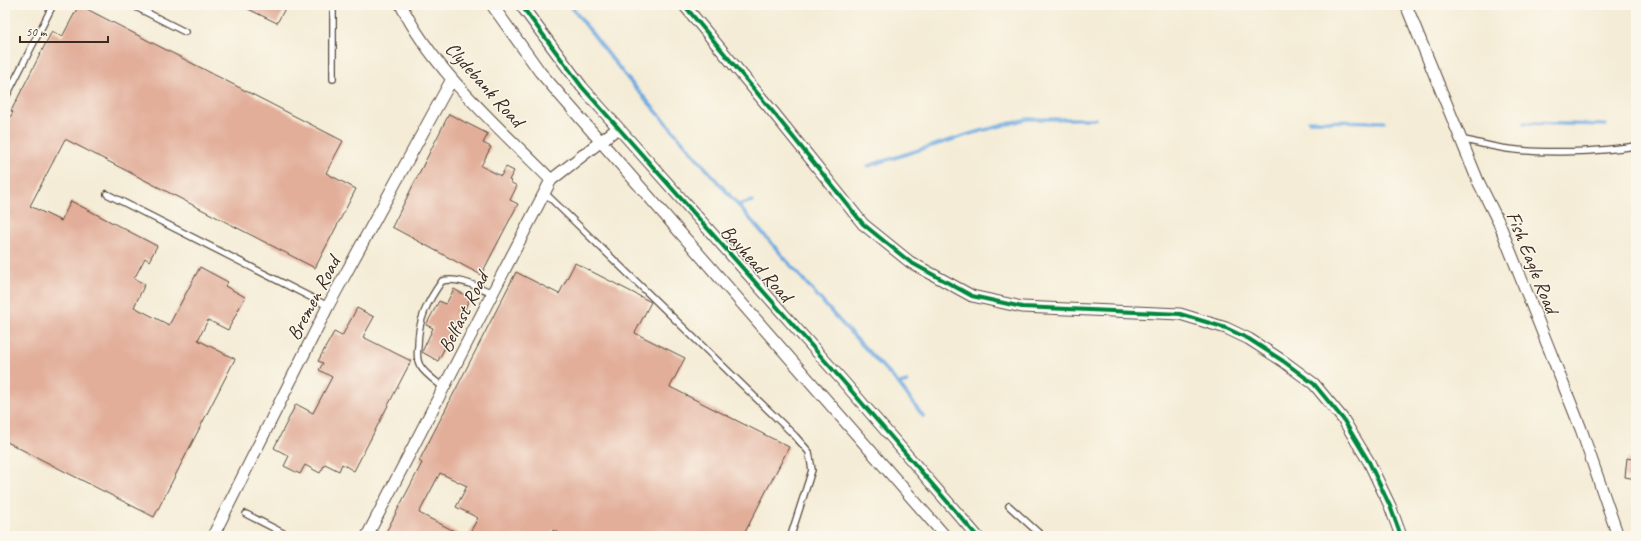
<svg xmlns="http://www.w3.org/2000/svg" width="1641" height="541" font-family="Caveat,sans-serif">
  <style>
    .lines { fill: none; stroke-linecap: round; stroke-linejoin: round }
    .stream { stroke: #71abe1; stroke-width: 3.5 }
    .building { fill: #e2ae9a }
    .lane-casing { stroke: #57473a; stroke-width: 8 }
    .street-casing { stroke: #57473a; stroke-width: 13 }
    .lane { stroke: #fff; stroke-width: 5.5 }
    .street { stroke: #fff; stroke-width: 11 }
    .cycleway-casing { stroke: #fbf7ec; stroke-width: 6 }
    .cycleway { stroke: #00873e; stroke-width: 4 }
    .labels { text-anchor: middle; stroke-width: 3; stroke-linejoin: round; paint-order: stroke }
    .street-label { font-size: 20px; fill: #3b2a1e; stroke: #fbf7ec }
  </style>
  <rect width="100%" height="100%" fill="#fbf7ec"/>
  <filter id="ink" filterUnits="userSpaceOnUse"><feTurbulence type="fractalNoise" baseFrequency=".025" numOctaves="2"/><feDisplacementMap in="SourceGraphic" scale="8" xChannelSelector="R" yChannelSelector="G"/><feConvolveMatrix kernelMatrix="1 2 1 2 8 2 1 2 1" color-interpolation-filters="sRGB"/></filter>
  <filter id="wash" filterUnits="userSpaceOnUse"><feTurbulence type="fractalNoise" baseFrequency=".012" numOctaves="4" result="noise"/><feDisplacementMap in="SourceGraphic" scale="16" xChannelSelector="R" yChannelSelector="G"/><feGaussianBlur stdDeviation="0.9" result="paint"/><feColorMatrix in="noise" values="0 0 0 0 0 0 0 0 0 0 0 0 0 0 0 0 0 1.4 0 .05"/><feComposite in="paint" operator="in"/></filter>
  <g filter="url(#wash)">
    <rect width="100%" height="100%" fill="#f4ecd6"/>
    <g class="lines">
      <!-- stream -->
      <path class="stream" d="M570,5L628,79L835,316L899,384L923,416
        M1309,121L1384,122
        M1524,123L1606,125
        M868,166L973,133L1027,119H1095
        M738,205L752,201
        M899,384L907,382"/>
    </g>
    <g id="blocks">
      <!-- building -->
      <path class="building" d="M79,5L343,141L326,173L356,189L315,268L65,139L30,206L61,221L71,201L157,246L149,261L145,258L134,279L145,284L134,307L169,325L200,267L228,282L225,286L245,297L228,330L208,320L198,340L235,359L154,517L5,441V127L13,112L11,111L52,31L62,37Z
        M240,5H287L277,23Z
        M449,114L488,134L483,143L491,147L481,166L501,176L506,167L514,171L509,180L511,181L510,182L517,186L510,200L518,204L481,275L392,227Z
        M575,263L651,302L635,333L685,358L670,387L789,447L743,536H565L553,530L550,536H468L478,518L456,507L467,486L440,473L419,513L464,536H418L410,532L408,536H384L422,463L419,461L516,272L559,294Z
        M454,289L470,298L438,361L422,352L433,328L426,325L439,301L446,304Z
        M357,308L374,317L363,337L411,361L354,471L342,464L339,471L325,464L320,473L305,465L300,474L284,466L289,456L274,448L296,404L313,413L332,377L319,370L323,363L318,361L334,332L342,336Z
        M1627,458L1636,460V479L1625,477Z"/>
    </g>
  </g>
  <g filter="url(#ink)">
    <use href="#blocks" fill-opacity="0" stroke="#57473a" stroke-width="1"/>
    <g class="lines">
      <defs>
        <path id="lane" d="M132,5L185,32
          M333,79V5
          M5,99L53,5
          M1460,139C1476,142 1491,147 1508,149C1546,154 1597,152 1636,146
          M545,193L795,436L809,452L812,470L792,532
          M107,194L328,306
          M444,388C437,382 425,374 421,367C417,362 417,353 418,346C418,320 427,302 442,281C460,277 477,287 493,293
          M1009,506L1042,536
          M246,514L289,536"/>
        <path id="street" d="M401,5C435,73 499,127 551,180
          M492,5L540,72L945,536
          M521,5L582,87L842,380L977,536
          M684,5L773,112L863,224L910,262L972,296L1022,307L1180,314L1226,328L1249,339L1283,361L1314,384L1343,419L1369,462L1390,506L1401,536
          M1406,5L1478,181L1499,223L1581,429L1618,536
          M213,536L328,306L452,79
          M367,536L551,180L618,128"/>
      </defs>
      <!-- lane casing -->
      <use href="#lane" class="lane-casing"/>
      <!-- street casing -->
      <use href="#street" class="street-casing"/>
      <!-- lane -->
      <use href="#lane" class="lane"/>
      <!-- street -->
      <use href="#street" class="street"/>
      <defs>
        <path id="cycleway" d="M521,5L582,87L842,380L977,536
          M684,5L773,112L863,224L910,262L972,296L1022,307L1180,314L1226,328L1249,339L1283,361L1314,384L1343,419L1369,462L1390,506L1401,536"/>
      </defs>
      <!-- cycleway casing -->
      <use href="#cycleway" class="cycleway-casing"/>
      <!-- cycleway -->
      <use href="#cycleway" class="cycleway"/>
    </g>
  </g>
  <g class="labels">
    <!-- street labels -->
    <g class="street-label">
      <text transform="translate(485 84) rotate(48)" y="7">Clydebank Road</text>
      <text transform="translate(1533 262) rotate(68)" y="7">Fish Eagle Road</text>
      <text transform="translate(757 263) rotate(48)" y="7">Bayhead Road</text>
      <text transform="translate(313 298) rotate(-62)" y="7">Bremen Road</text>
      <text transform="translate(463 312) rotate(-63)" y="7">Belfast Road</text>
    </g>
  </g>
  <!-- margin -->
  <rect width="1641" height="541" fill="none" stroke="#fbf7ec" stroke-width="20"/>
  <!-- scale -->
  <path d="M20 36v6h88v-6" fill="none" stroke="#3b2a1e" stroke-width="2"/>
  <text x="26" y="36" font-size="12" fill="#3b2a1e" stroke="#fbf7ec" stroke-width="3" paint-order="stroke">50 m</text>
</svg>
